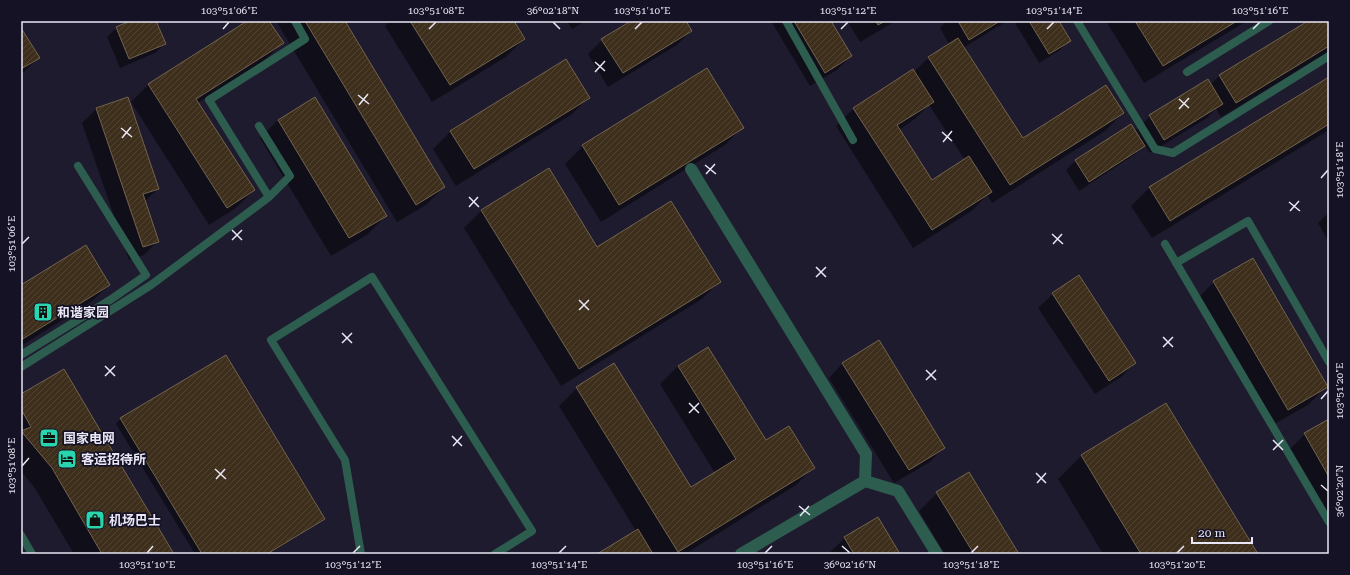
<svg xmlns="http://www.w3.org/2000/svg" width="1350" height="575" font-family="'Roboto Serif','Noto Sans SC',serif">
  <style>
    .shadow { fill: #0007; fill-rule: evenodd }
    .building { fill: url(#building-hatch); stroke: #72634d }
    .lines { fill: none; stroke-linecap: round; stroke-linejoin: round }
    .lane { stroke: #2d5d4e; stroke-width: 8 }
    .street { stroke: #2d5d4e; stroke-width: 12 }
    .ticks { fill: none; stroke: #e9e7f5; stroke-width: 1.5 }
    .labels { text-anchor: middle; stroke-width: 3.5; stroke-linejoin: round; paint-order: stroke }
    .poi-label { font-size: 13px; font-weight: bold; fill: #e9e7f5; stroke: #161225; text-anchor: start }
    .neatline { fill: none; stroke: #e9e7f5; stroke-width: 1.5 }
    .ticks-label { font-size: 10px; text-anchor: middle; fill: #e9e7f5 }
  </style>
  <defs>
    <pattern id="building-hatch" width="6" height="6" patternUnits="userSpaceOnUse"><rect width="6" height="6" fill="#3d2f1b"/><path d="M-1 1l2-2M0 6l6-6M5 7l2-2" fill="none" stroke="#504332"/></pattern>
  </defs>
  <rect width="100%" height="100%" fill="#1f1b2f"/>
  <!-- shadow -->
  <path class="shadow" d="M132,21H155L165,44L155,53L120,68L107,37L116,28Z
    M248,21H268L282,43L264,61L198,103L254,190L236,208L209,225L131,102L149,84Z
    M276,21H344L444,187L426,205L397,222Z
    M390,21H513L524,39L506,57L432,102L385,26Z
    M567,21H586L572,29Z
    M633,21H685L691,31L677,45L608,87L588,54L602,40Z
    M771,21H830L851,56L837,70L810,86Z
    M847,21H896L860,42Z
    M947,21H1007L963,48L1022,139L1123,113L1105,131L992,203L987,195L973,210L913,248L836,126L854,108L914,72L928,58L949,44L940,28ZM929,105L965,160L931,182L899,130L915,119Z
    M1014,21H1058L1069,40L1060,50L1039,63Z
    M1106,21H1247L1144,83Z
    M1310,21H1329V52L1221,117L1216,109L1207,118L1150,153L1145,145L1134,155L1079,191L1066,170L1076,160L1138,137L1140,136L1136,130L1150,116L1210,85L1219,76Z
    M21,30L38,58L21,75Z
    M1329,78V130L1152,238L1131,206L1149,188Z
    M589,97L571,115L456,186L433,149L451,131Z
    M127,99L158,189L144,202L158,241L144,255L129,260L82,123L96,109Z
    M278,120L386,216L368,234L331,256L260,138Z
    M743,127L725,145L601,222L565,164L583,146Z
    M482,210L597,248L720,281L702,299L561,386L464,228Z
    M1329,212V242L1318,223Z
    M1079,277L1135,363L1121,377L1095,394L1038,308L1053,294Z
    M1214,282L1326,387L1308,405L1269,427L1196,300Z
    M109,285L91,302L21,346V286Z
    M225,356L324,519L319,523L269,554H195L116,424L120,419Z
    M843,363L944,447L930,462L894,483L829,378Z
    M678,366L766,442L814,467L796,485L685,554H599L636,531L559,406L577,388L690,488L715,473L660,384Z
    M21,396L173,554H74L34,487L21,471Z
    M1165,404L1256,554H1103L1058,479L1081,456Z
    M1329,420V525L1287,452L1305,434Z
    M937,493L1018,554H945L919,511Z
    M845,538L899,554H828Z"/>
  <!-- building -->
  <path class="building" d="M130,21H156L166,44L129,59L116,27Z
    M247,21H269L284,43L196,99L255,190L227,208L148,84Z
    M305,21H345L445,187L416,205Z
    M410,21H514L525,39L450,85Z
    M631,21H686L692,31L623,73L601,39Z
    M794,21H831L852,56L825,73Z
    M876,21H885L878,25Z
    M958,21H1000L969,40Z
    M1029,21H1059L1071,41L1049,54Z
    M1135,21H1237L1163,66Z
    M1308,21H1329V46L1236,103L1219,75Z
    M21,28L40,58L21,69Z
    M958,38L1023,138L1106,85L1124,113L1010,185L928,57Z
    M566,59L590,98L474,169L450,131Z
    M707,68L744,128L619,205L582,145Z
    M913,69L934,102L897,125L932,180L969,156L992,192L932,230L853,108Z
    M1329,77V124L1170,221L1149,187Z
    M1208,79L1223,104L1164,140L1149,115Z
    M128,97L159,189L143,194L159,242L143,247L96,108Z
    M315,97L387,216L349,238L278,120Z
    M1131,124L1145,146L1089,182L1075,160Z
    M549,168L597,247L671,201L721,282L579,369L481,210Z
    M86,245L110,285L21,340V285Z
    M1253,258L1328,387L1288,410L1213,281Z
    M1079,275L1136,363L1109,381L1052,293Z
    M879,340L945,448L909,470L842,363Z
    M708,347L766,440L789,426L815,468L678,552L576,387L614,363L691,487L736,459L678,366Z
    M226,355L325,519L267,554H202L120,418Z
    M64,369L100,430L174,554H102L52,468L21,431L31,427L21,409V394Z
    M1166,403L1258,554H1141L1081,455Z
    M1329,419V477L1304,433Z
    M969,472L1019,554H974L936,492Z
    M878,517L900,554H854L844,537Z
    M638,529L653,554H597Z"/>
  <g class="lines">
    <!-- lane -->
    <path class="lane" d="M786,21L853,140
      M1077,21L1155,149L1173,153L1329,56
      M1187,72L1269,21
      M259,126L290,176L269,197
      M1165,244L1329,522
      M1176,263L1248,221L1329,362
      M21,355L110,300L146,275L78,166
      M21,367L151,285L269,197L209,100L305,39L295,21
      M21,535L32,554
      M361,554L345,460L271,340L372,277L532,531L495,554"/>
    <!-- street -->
    <path class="street" d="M691,169L866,454L865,481
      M741,554L865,481L898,491L937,554"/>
  </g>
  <!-- ticks -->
  <path class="ticks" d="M553,22L560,29M223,29L229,22M429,29L436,22M635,29L642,22M841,29L848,22M1047,29L1054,22M1253,29L1260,22M595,62L605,71M595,72L605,61M358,95L369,104M1179,99L1189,108M359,105L368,94M1179,109L1189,98M121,128L132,137M942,132L952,141M122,138L131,127M943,142L952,131M705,165L716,174M706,174L715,164M1321,178L1328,170M469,197L479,207M1289,202L1300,211M469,207L478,197M1290,211L1299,201M232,230L242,240M1052,234L1063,244M232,240L242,230M22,244L29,237M1053,244L1062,234M816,267L826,277M816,277L826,267M579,300L589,310M579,310L589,300M342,333L352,343M1163,337L1173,347M342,343L352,333M1163,347L1173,337M105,366L115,376M926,370L936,380M105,376L115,366M926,380L936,370M1321,399L1328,391M689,403L699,413M689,413L699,403M452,436L462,446M1273,440L1283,450M453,446L462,436M1273,450L1283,440M22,466L29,458M215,469L226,479M1036,473L1046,483M216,479L225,469M1037,483L1046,473M1321,485L1328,491M799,506L810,515M800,516L809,506M842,546L850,553M147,553L153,546M353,553L360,546M559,553L566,546M765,553L772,546M971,553L978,546M1177,553L1184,546"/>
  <!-- icons -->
  <defs>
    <symbol id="building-square" viewBox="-11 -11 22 22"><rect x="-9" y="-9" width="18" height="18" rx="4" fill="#28d5ad" stroke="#161225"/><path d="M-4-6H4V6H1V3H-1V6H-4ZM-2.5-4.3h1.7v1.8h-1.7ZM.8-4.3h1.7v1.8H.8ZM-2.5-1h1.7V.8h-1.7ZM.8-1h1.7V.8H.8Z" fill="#111"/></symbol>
    <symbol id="office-square" viewBox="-11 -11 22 22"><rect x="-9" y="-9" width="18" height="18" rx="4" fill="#28d5ad" stroke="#161225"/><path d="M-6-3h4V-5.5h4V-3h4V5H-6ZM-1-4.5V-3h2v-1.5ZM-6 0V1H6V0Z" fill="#111"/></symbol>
    <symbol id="hotel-square" viewBox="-11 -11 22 22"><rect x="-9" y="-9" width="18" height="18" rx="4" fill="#28d5ad" stroke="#161225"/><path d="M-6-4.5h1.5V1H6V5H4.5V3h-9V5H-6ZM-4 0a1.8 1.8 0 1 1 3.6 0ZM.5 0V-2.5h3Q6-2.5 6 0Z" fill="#111"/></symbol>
    <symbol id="shop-square" viewBox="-11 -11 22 22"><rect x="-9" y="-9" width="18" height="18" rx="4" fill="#28d5ad" stroke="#161225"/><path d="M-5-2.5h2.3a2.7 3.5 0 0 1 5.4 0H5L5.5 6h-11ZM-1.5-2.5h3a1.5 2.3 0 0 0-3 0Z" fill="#111"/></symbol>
  </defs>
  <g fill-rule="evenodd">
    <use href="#building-square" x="32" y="301" width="22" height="22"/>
    <use href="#office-square" x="38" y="427" width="22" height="22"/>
    <use href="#hotel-square" x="56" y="448" width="22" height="22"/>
    <use href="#shop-square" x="84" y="509" width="22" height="22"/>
  </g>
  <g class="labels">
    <!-- poi labels -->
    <g class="poi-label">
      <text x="57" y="317">和谐家园</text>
      <text x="63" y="443">国家电网</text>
      <text x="81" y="464">客运招待所</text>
      <text x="109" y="525">机场巴士</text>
    </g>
  </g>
  <!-- border -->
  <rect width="1350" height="575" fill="none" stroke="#161225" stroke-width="44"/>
  <!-- scale -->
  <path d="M1192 537v6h60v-6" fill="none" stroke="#e9e7f5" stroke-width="2"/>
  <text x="1198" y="537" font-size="12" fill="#e9e7f5" stroke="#161225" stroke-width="3" paint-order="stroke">20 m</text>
  <rect x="22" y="22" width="1306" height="531" class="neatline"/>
  <g class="ticks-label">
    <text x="229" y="14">103°51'06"E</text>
    <text x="436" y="14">103°51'08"E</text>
    <text x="553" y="14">36°02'18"N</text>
    <text x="642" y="14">103°51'10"E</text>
    <text x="848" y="14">103°51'12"E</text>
    <text x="1054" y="14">103°51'14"E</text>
    <text x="1260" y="14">103°51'16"E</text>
    <text transform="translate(1339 170) rotate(-90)" y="4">103°51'18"E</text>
    <text transform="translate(11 244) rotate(-90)" y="4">103°51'06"E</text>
    <text transform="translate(1339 391) rotate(-90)" y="4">103°51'20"E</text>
    <text transform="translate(11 466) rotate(-90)" y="4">103°51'08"E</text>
    <text transform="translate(1339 491) rotate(-90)" y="4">36°02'20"N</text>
    <text x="147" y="568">103°51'10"E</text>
    <text x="353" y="568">103°51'12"E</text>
    <text x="559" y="568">103°51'14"E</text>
    <text x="765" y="568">103°51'16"E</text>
    <text x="850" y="568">36°02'16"N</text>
    <text x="971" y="568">103°51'18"E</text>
    <text x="1177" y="568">103°51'20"E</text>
  </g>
</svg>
